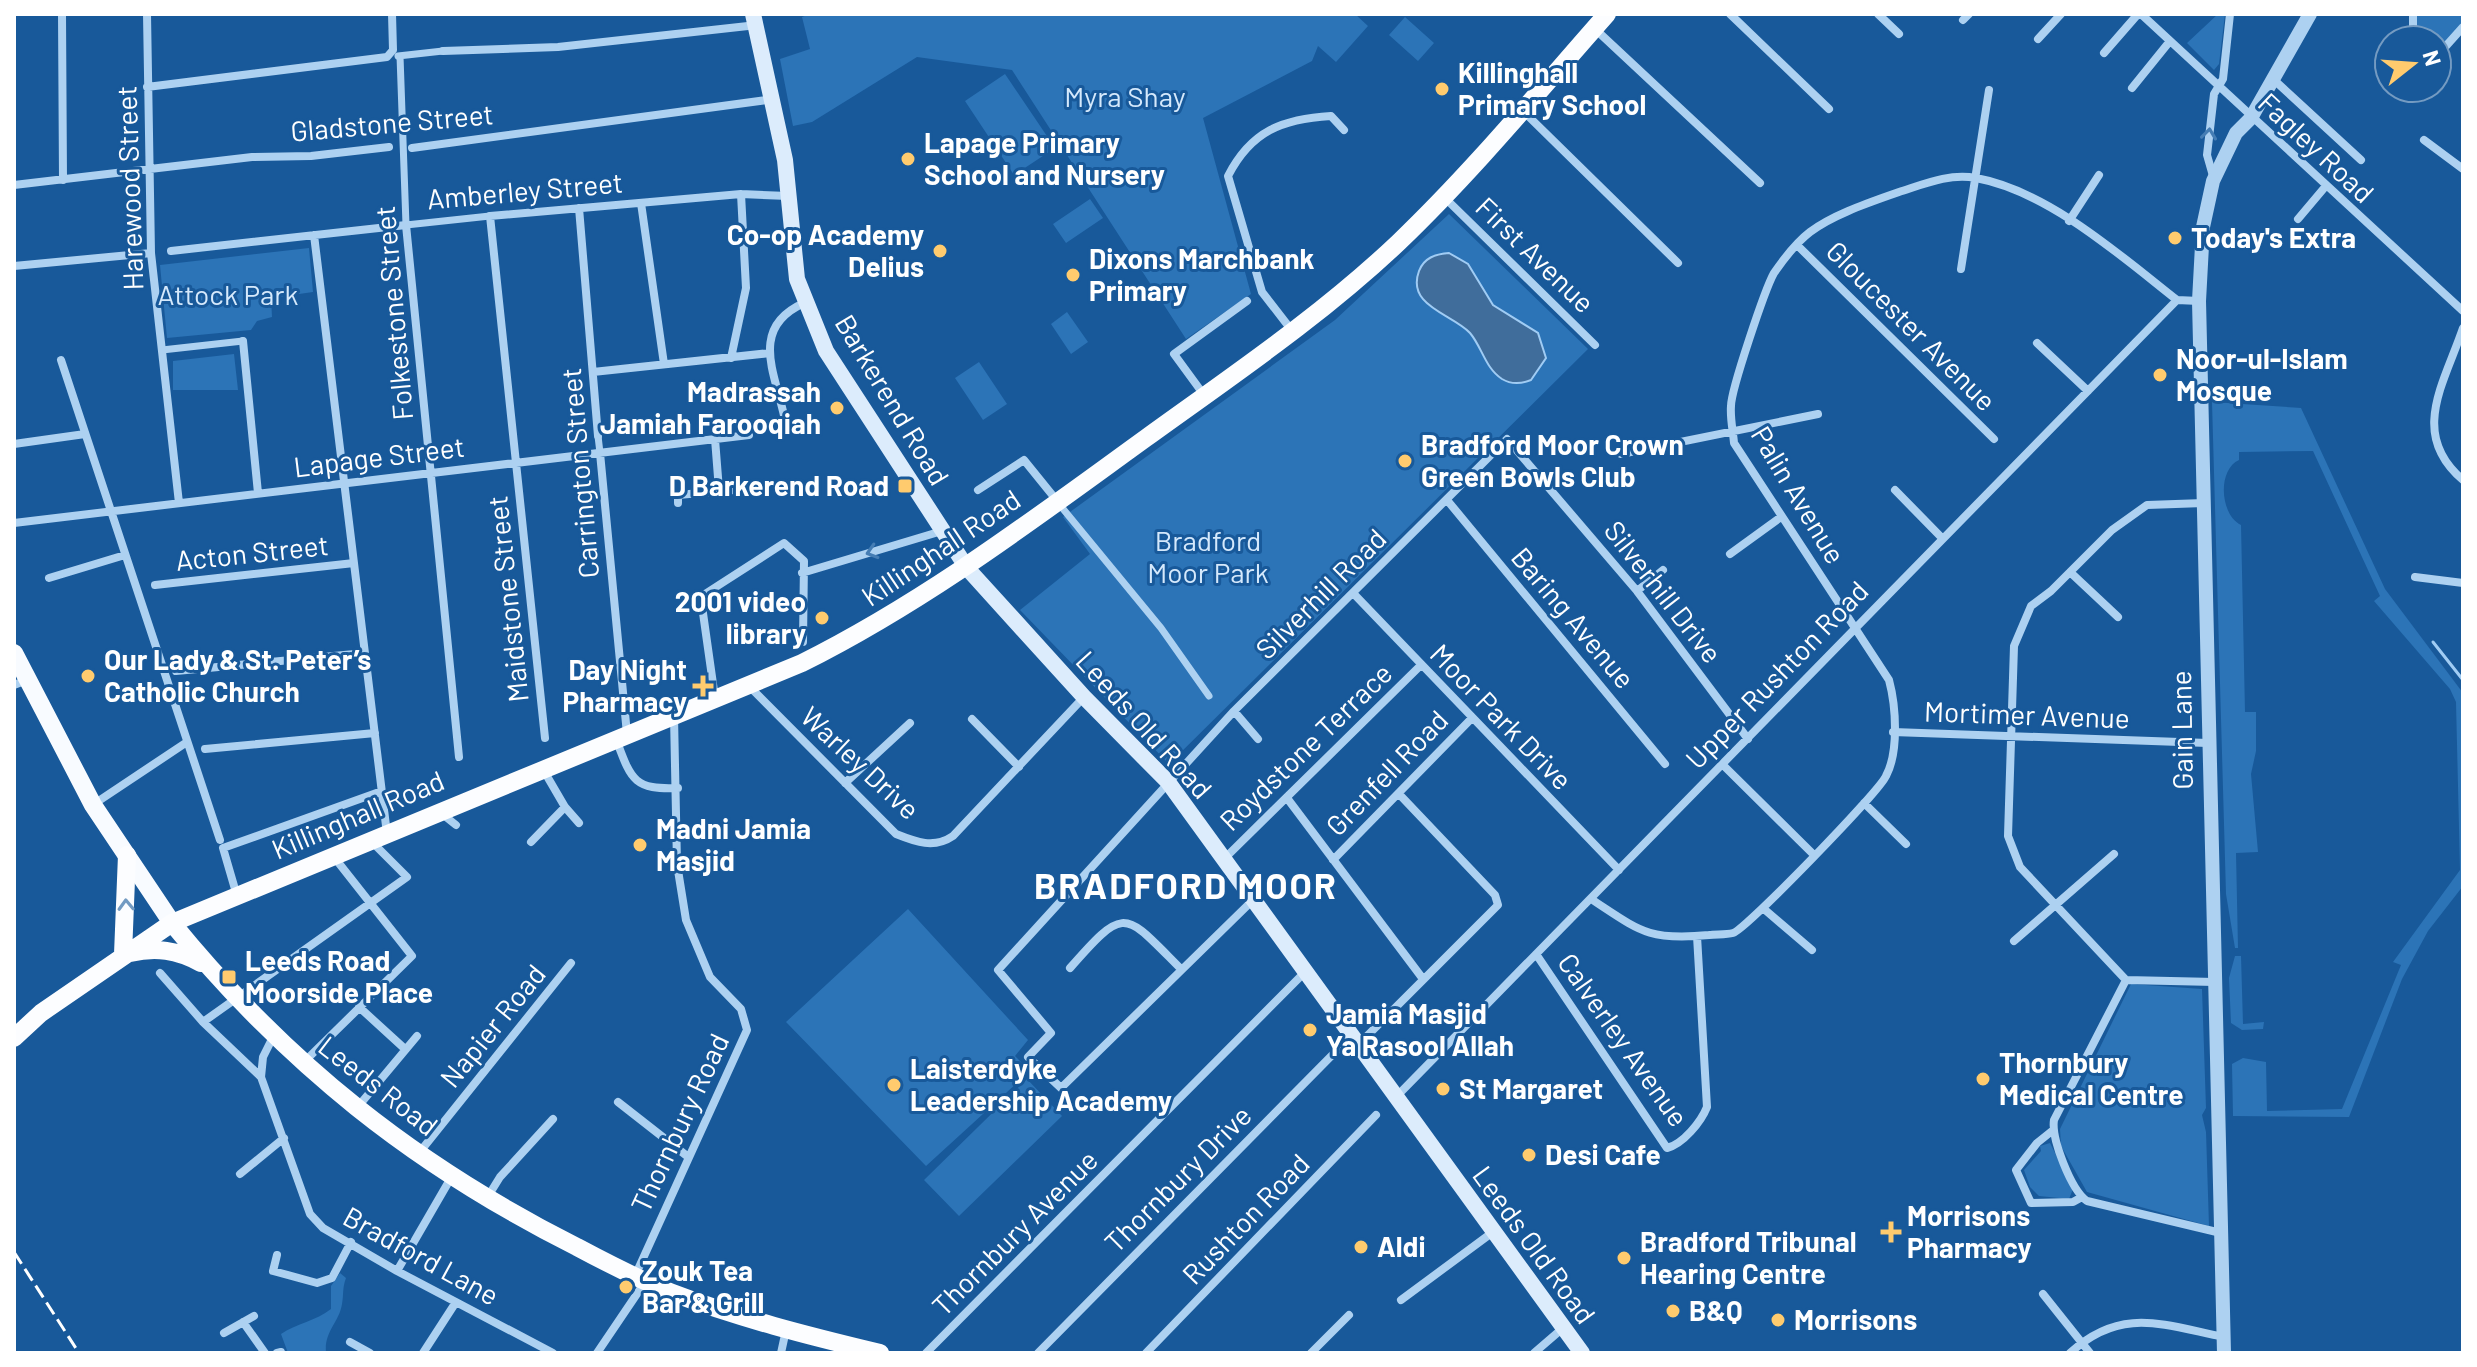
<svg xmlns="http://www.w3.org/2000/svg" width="2477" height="1367" font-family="Barlow,sans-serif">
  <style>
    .green { fill: #2c74b7 }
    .water { fill: #406d9b; stroke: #a0ccf4; stroke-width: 2 }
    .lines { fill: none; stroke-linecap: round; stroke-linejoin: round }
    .stream { stroke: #a0ccf4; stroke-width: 3 }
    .pedestrian { stroke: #add1f1; stroke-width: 7 }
    .minor { stroke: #add1f1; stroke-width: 8 }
    .tertiary { stroke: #add1f1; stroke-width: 14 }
    .secondary { stroke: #dcecfc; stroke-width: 16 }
    .primary { stroke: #f8fbff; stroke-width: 18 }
    .trunk { stroke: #fcfdff; stroke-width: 18 }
    .rail { stroke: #fff; stroke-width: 3; stroke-dasharray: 14 6; stroke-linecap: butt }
    .oneway { stroke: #457db4 }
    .oneway2 { stroke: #739bc2 }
    .poi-dot { fill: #ffcb6e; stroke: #18599a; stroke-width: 3 }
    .labels { text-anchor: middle; stroke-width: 6; stroke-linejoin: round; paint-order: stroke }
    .poi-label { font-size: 28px; font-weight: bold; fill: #fff; stroke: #18599a; text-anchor: start }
    .park-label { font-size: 28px; fill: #d5e9fc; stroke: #18599a }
    .street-label { font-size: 28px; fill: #fff; stroke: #18599a }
    .district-label { font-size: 36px; font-weight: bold; letter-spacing: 2px; fill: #fff; stroke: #18599a }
  </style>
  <rect width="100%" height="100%" fill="#18599a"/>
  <!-- green -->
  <path class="green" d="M810,14H1355L1368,26L1336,62L1318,46L1312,61L1203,118L1251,294L1186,339L1012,70L917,57L812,122L793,126L780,59L810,49L802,17Z
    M2218,14H2225L2219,64L2214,70L2187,43Z
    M2413,14H2463C2463,34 2454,40 2437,48V40H2425L2413,30Z
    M1405,17L1434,43L1418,61L1389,35Z
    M1005,74L1055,148L1014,175L965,101Z
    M1090,199L1103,218L1066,243L1053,224Z
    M1449,214L1588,349L1169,764L1020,610L1090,554L1063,517L1335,320Z
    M309,248L313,292L271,298L272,317L257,321L251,330L167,338L160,265Z
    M1067,312L1088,342L1071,354L1051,324Z
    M234,354L238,390H173V361Z
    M979,362L1007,404L983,420L955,378Z
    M2212,402L2301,408L2385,589L2463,693V886L2428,931L2402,979L2349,1117L2233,1116L2232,1064L2243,1058L2266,1062L2267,1111L2342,1109L2401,965L2393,962L2460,870L2456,702L2450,689L2374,601L2380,596L2313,451L2239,452V460C2217,470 2220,515 2241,525L2245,712H2256V751L2251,774L2258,852L2236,853L2238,948H2235L2226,894Z
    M908,909L1028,1040L1015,1056L1030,1071L926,1166L786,1022Z
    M2235,956H2241L2243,1024L2264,1022L2263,1029L2242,1030L2231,1023L2229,978Z
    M2131,984L2202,989L2206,1108L2202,1115L2206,1132L2209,1226L2087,1192L2061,1146L2060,1129Z
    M1027,1079L1062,1116L959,1216L924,1180Z
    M2050,1143L2073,1189L2069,1199L2039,1196L2030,1187L2024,1170L2041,1151L2040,1146Z
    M340,1273L346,1278C342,1289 344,1293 342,1304C339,1323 324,1331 326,1353H288L281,1334C297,1323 316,1321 331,1309V1286Z"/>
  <!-- water -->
  <path class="water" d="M1449,253L1468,264L1493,305L1538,333L1546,358L1531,380C1521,384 1512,385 1502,379C1485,368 1482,347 1470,333C1452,314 1406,306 1419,271C1424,258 1435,254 1449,253Z"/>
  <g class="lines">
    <!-- stream -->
    <path class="stream" d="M2433,642L2463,680"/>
    <!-- pedestrian -->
    <path class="pedestrian" d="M398,56L443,51
      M400,56L406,225L490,216
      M162,350L243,341
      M598,436L600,453
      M1059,504L1161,628L1209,696"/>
    <!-- minor -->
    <path class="minor" d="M62,14L63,180
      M147,14L151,253L179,503
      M1730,14L1829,109
      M1878,14L1899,34
      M2141,14L2463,311
      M2413,14V30L2425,40
      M1963,20L1969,14
      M1594,28L1760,183
      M2038,39L2061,14
      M2437,48L2446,46L2463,27
      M443,51L558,47L757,25
      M2104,53L2138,14
      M2273,79L2361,160
      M147,87L387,57L393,50L392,14
      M2132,88L2170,41
      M1522,110L1678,263
      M2424,140L2463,169
      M412,148L774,99
      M2213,176L2207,155L2214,94L2223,79L2230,14
      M14,185L252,157L311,156L389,147
      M1444,197L1595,345
      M641,203L664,364
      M579,208L598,436
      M2298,219L2325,187
      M2069,221L2099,175
      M314,235L387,834
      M1797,245L1994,439
      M171,251L406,225L459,757
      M14,266L151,253
      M1961,269L1989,90
      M2463,328C2444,384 2409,434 2463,480
      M1293,332L1262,292L1228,176C1251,131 1282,119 1331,116L1344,130
      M243,341L258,493
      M2037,343L2088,391
      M731,358L746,288L741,194
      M61,360L220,840
      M593,372L770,353
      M1204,395L1174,354L1247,301
      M786,425C778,378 746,329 804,303
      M715,439L719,490
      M14,444L85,434
      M600,453L627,734
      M1621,454L1818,414
      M978,490L1024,460L1058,502
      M1895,490L1942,538
      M1447,500L1665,764
      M678,503V495L757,488
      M2204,503L2147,505L2112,530L2051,591L2031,606L2014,646L2008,836L2020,867L2126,980L2215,982
      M14,523L749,435
      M1730,554L1781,517
      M2070,572L2118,617
      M802,573L942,531
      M2415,577L2463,583
      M49,578L125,555
      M155,585L354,563
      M1637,591L1663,570
      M1353,593L1619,870
      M176,671L365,653
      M14,685L27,680
      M750,687L896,834C916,842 934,849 953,836L1084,697
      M715,698L702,606L705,594L784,543L804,561L803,642
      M1234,711L1258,739
      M972,719L1019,767
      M1893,732L2208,743
      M545,738L490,216L741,194L788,196
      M616,739C631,779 633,790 678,788
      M205,749L375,733
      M1723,765L1813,854
      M544,771L565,807L579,823
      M845,783L910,723
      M1287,798L1423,979
      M1864,803L1906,844
      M94,804L187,742
      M441,813L456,825
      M531,842L565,807
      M1224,859L1420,666
      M1333,860L1472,718
      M237,896L223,848L382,791
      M1591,899C1640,931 1648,941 1709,935C1716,934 1726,935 1733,933C1746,929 1879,792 1886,776C1899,752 1896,706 1889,680L1734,443C1733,431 1730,418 1731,406C1731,390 1765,289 1774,273C1783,260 1797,242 1810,232C1834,214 1871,202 1899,192C1924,184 1949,173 1976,178C2048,191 2121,256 2177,300
      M1252,901L1061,1088L1028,1057L1051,1033L998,970L1234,711L1507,439L1637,591L1748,739
      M1764,909L1812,950
      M2014,941L2114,854
      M1536,954L1667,1148C1683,1144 1701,1122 1707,1107L1697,936
      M1070,968C1126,904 1124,912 1181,969
      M160,973L203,1022L261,1077
      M2126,980L2054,1120C2051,1138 2071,1190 2087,1201L2221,1233
      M359,1007L405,1049
      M203,1022L407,877L372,842
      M273,1037L263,1057L261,1077L310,1214L323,1228L397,1271L553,1353
      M1357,1046L1498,905L1495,895L1399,794
      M303,1063L412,956L334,857
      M1396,1097L2177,300L2199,301
      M618,1102L687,1156
      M356,1109L417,1036
      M2052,1131L2037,1143L2016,1170L2031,1203L2073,1202L2082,1197
      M419,1153L571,963
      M240,1174L284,1138
      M487,1198L500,1177L553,1119
      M277,1255L273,1271L317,1283L332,1278L351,1242
      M397,1271L452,1176
      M635,1276L747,1030L741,1009L710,977L686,920L677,864L674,716
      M2043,1294L2090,1353
      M1401,1300L1493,1232
      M243,1322L265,1353
      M224,1333L254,1316
      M350,1342L370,1353
      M277,1353L281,1352
      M423,1353L456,1302
      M597,1353L645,1282
      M781,1353L786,1330
      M926,1353L1304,973
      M1038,1353L1350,1037
      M1146,1353L1376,1115
      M1311,1353L1349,1315
      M1534,1353L1563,1328
      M2070,1353C2121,1306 2163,1325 2224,1337"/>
    <!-- tertiary -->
    <path class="tertiary" d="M2224,1353L2199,301L2203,227L2213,181L2236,133L2251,118L2310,14"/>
    <!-- secondary -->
    <path class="secondary" d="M753,14L785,160L797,279L826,351L967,568L1084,697L1168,782L1582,1353"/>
    <!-- primary -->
    <path class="primary" d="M14,653L93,805L172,923"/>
    <!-- trunk -->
    <path class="trunk" d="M172,923C287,1064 414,1165 577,1247C607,1263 638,1279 670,1292C738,1318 809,1336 880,1353
      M130,953C156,947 177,950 201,963
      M123,954L127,855
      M14,1038L41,1013L172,923L802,663C926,601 1034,519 1146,438C1233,375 1321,316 1399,242C1473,171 1539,91 1607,14"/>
    <!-- rail -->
    <path class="rail" d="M14,1252L79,1353"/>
  </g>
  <!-- one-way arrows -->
  <defs><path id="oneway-chevron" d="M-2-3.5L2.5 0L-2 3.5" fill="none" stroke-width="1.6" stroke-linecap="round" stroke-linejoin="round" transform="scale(2)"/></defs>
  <g class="oneway">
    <use href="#oneway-chevron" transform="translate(2209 134) rotate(-83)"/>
    <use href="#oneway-chevron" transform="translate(872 552) rotate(163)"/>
  </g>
  <use class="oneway2" href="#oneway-chevron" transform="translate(126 905) rotate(-92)"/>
  <!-- markers -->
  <g class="poi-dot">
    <circle cx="1442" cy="89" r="8"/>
    <circle cx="908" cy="159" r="8"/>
    <circle cx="2175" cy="238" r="8"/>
    <circle cx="940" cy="251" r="8"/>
    <circle cx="1073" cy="275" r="8"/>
    <circle cx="2160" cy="375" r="8"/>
    <circle cx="837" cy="408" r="8"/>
    <circle cx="1405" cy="461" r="8"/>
    <rect x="897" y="478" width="16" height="16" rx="4"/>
    <circle cx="822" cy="618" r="8"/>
    <circle cx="88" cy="676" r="8"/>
    <path d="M699 674h8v8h8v8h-8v8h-8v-8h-8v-8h8z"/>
    <circle cx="640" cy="845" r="8"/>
    <rect x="221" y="969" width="16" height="16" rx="4"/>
    <circle cx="1310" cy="1030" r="8"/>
    <circle cx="1983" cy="1079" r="8"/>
    <circle cx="894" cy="1085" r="8"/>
    <circle cx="1443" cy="1089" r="8"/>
    <circle cx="1529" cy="1155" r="8"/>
    <path d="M1887 1220h8v8h8v8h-8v8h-8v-8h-8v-8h8z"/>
    <circle cx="1361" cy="1247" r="8"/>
    <circle cx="1624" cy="1258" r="8"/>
    <circle cx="626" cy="1287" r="8"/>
    <circle cx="1673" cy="1311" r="8"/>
    <circle cx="1778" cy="1320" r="8"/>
  </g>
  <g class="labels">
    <!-- poi labels -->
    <g class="poi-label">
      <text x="1458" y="83">Killinghall<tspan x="1458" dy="32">Primary School</tspan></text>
      <text x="924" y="153">Lapage Primary<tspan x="924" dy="32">School and Nursery</tspan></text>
      <text x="924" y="245" text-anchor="end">Co-op Academy<tspan x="924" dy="32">Delius</tspan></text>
      <text x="2191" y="248">Today's Extra</text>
      <text x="1089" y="269">Dixons Marchbank<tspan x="1089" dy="32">Primary</tspan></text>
      <text x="2176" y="369">Noor-ul-Islam<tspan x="2176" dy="32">Mosque</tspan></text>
      <text x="821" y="402" text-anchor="end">Madrassah<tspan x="821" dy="32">Jamiah Farooqiah</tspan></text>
      <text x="1421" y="455">Bradford Moor Crown<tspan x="1421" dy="32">Green Bowls Club</tspan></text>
      <text x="889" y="496" text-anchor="end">D Barkerend Road</text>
      <text x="806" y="612" text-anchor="end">2001 video<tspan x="806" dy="32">library</tspan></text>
      <text x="104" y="670">Our Lady &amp; St. Peter’s<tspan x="104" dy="32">Catholic Church</tspan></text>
      <text x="687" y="680" text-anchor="end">Day Night<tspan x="687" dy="32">Pharmacy</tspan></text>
      <text x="656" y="839">Madni Jamia<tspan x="656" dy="32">Masjid</tspan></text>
      <text x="245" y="971">Leeds Road<tspan x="245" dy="32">Moorside Place</tspan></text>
      <text x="1326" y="1024">Jamia Masjid<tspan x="1326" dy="32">Ya Rasool Allah</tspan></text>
      <text x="1999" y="1073">Thornbury<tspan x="1999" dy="32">Medical Centre</tspan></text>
      <text x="910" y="1079">Laisterdyke<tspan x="910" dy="32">Leadership Academy</tspan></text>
      <text x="1459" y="1099">St Margaret</text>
      <text x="1545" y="1165">Desi Cafe</text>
      <text x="1907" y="1226">Morrisons<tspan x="1907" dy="32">Pharmacy</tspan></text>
      <text x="1640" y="1252">Bradford Tribunal<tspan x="1640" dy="32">Hearing Centre</tspan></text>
      <text x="1377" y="1257">Aldi</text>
      <text x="642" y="1281">Zouk Tea<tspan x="642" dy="32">Bar &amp; Grill</tspan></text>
      <text x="1689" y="1321">B&amp;Q</text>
      <text x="1794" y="1330">Morrisons</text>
    </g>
    <!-- park labels -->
    <g class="park-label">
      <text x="1125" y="107">Myra Shay</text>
      <text x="228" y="305">Attock Park</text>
      <text x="1208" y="551">Bradford<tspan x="1208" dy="32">Moor Park</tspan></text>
    </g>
    <!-- street labels -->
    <g class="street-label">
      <text transform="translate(392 123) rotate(-5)" y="10">Gladstone Street</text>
      <text transform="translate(2316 148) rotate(43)" y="10">Fagley Road</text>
      <text transform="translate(130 188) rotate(-92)" y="10">Harewood Street</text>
      <text transform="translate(525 191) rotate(-5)" y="10">Amberley Street</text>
      <text transform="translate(1535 255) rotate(44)" y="10">First Avenue</text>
      <text transform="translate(394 313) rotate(-95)" y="10">Folkestone Street</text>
      <text transform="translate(1911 326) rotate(45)" y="10">Gloucester Avenue</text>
      <text transform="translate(892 400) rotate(59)" y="10">Barkerend Road</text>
      <text transform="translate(379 457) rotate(-7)" y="10">Lapage Street</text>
      <text transform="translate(580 473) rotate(-95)" y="10">Carrington Street</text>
      <text transform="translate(1798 495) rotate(59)" y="10">Palin Avenue</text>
      <text transform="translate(941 548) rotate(-34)" y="10">Killinghall Road</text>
      <text transform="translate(252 553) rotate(-6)" y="10">Acton Street</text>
      <text transform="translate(1663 592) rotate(52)" y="10">Silverhill Drive</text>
      <text transform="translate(1321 594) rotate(-45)" y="10">Silverhill Road</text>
      <text transform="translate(508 599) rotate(-96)" y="10">Maidstone Street</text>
      <text transform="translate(1573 618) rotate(50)" y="10">Baring Avenue</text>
      <text transform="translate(1777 675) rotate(-46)" y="10">Upper Rushton Road</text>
      <text transform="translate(2027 715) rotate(2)" y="10">Mortimer Avenue</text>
      <text transform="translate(1501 717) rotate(46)" y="10">Moor Park Drive</text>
      <text transform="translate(1144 725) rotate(48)" y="10">Leeds Old Road</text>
      <text transform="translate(2182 730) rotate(-91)" y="10">Gain Lane</text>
      <text transform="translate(1306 747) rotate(-44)" y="10">Roydstone Terrace</text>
      <text transform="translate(860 763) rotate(43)" y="10">Warley Drive</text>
      <text transform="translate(1387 773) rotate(-46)" y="10">Grenfell Road</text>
      <text transform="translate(358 815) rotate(-23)" y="10">Killinghall Road</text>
      <text transform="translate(493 1026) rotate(-51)" y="10">Napier Road</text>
      <text transform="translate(1623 1040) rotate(55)" y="10">Calverley Avenue</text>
      <text transform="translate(378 1086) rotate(38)" y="10">Leeds Road</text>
      <text transform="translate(680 1123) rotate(-65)" y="10">Thornbury Road</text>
      <text transform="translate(1178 1179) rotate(-45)" y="10">Thornbury Drive</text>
      <text transform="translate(1246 1219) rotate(-46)" y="10">Rushton Road</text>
      <text transform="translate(1015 1233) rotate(-45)" y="10">Thornbury Avenue</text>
      <text transform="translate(1534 1245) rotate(54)" y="10">Leeds Old Road</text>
      <text transform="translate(421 1256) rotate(29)" y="10">Bradford Lane</text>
    </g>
    <!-- district labels -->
    <g class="district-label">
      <text x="1186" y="899">BRADFORD MOOR</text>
    </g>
  </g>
  <!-- border -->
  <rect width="2477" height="1367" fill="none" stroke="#ffffff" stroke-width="32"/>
  <!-- north arrow -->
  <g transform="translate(2413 64) rotate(73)"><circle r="38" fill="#18599a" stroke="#749bc2" stroke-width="2"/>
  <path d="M0-6L14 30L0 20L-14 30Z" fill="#ffcb6e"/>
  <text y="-12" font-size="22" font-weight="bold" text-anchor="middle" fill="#ffffff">N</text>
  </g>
</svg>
